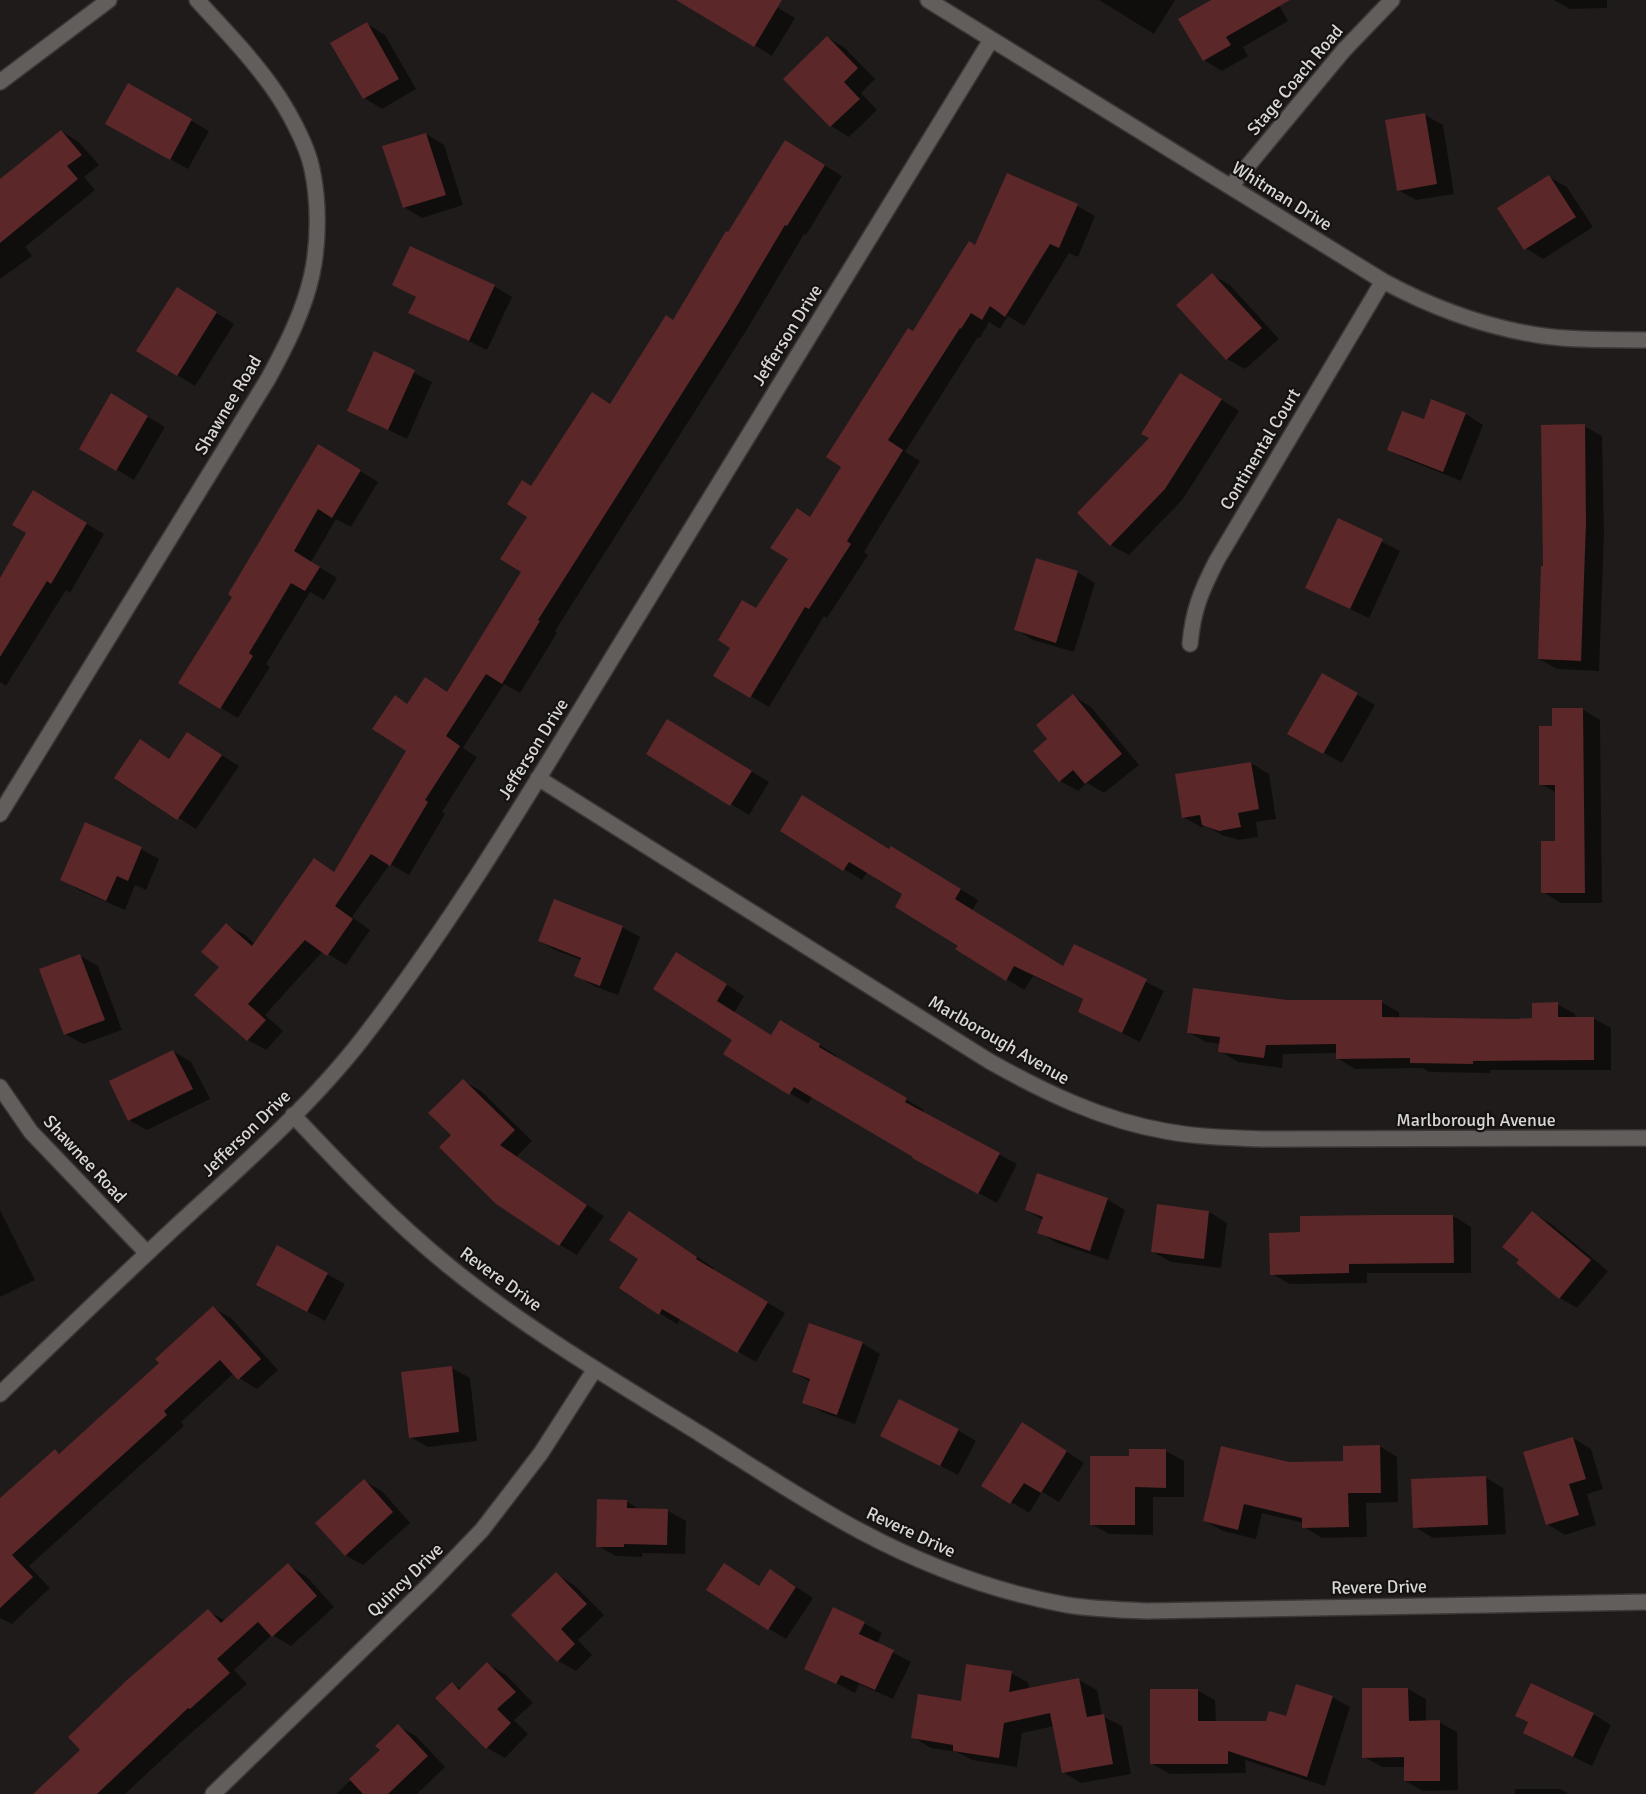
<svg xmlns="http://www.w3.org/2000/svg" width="1646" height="1794" font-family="Signika,sans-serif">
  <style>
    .shadow { fill: #0007 }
    .building { fill: #5b2729 }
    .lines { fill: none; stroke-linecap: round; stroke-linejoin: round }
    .minor-casing { stroke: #3b3837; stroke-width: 18 }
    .minor { stroke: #625e5c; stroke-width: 15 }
    .labels { text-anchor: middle; stroke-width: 4.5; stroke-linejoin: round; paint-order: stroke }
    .street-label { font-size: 18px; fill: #d9d7d6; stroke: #151211 }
  </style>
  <rect width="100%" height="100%" fill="#1f1b1a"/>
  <!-- shadow -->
  <path class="shadow" d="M681,0H765L795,18L772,56Z
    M1099,0H1175L1154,34Z
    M1214,0H1276L1288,21L1243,47L1248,56L1222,71L1204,60Z
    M1554,0H1607V8L1570,9Z
    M367,24L385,35L416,89L382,109L364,98Z
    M827,37L845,48L875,79L861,93L877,110L849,137L831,126L785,79Z
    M128,85L209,131L188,169L107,124Z
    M1425,115L1443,125L1454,194L1416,200L1398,190Z
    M61,131L79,142L99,165L84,177L95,190L25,247L32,256L0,279V195Z
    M426,134L444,145L463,205L422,218L404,207Z
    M803,152L842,176L806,235L804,234L746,331L555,631L557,633L520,693L504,684L463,748L477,757L442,812L445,814L409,875L390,864L352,917L370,930L346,965L323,951L265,1015L283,1031L266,1050L248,1040L196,994L221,967L227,925L245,935L255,944L314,860L335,873L408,751V705L425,679L448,693L523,572L532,487L611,405L673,321L728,234Z
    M1549,177L1567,187L1593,227L1543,259L1525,248Z
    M1077,206L1095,216L1078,257L1069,253L1024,326L1008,316L1000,329L989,322L980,338L978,337L905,452L920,461L864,552L868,555L827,618L824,616L769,707L715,675L790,559L811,518L843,466L914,333L976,247Z
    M1212,275L1230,285L1279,339L1245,369L1227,359Z
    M394,285L494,286L512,297L487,350L410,313L418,298Z
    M195,299L234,324L195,386L177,375Z
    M375,353L432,382L407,439L349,411Z
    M1199,385L1239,411L1183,499L1129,555L1111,545Z
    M111,395L165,427L134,480L81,448Z
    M1432,401L1466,414L1483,425L1461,481L1406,459L1389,449L1424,421Z
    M1584,426L1602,436L1604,534L1599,671L1557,669L1539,659L1545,568Z
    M336,456L378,482L351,527L336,519L311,562L337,578L324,600L310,592L266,664L270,667L238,718L221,708Z
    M33,492L104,534L70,593L66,590L6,686L0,682V581L28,533Z
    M1339,520L1400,551L1369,618L1325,597Z
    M1077,572L1095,583L1074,652L1033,640L1016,629Z
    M1323,675L1375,705L1342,763L1289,733Z
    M1073,696L1091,707L1139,765L1104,793L1087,783L1078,791L1060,781L1049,739Z
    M1582,709L1600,720L1602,903H1561L1543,892L1557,843V793L1540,784L1553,727Z
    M686,731L769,782L749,815L648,753Z
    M188,734L239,766L196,829L116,777L170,760Z
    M1251,763L1269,774L1276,819L1256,822L1258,837L1239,840L1222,835L1206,826L1201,827L1183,817Z
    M86,824L141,849L159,859L146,890L135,885L125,910L79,890L62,879Z
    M782,831L890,851L910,858L978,900L972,911L1064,967L1074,946L1164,991L1140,1042L1080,1012L1085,1000L1033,976L1024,990L1006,979L960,945L904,893L868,871L862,880Z
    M622,927L640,937L618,995L594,986L576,975L582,960L557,951L539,941Z
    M80,956L98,966L122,1030L83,1044L65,1034Z
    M695,964L744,996L734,1013L772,1036L799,1032L837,1056L836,1058L924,1110L922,1113L1017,1164L997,1203L932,1168L813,1096L808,1104L725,1054L734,1039Z
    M1287,1002H1381L1399,1012V1019H1534L1557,1004L1575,1014V1018H1593L1611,1028V1070H1490V1073L1429,1072L1422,1068L1355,1069L1337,1058V1053L1283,1054L1282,1068L1238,1062L1220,1051L1221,1044L1206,1042L1188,1032Z
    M173,1051L191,1062L210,1099L147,1130L129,1120Z
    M463,1081L481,1091L532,1141L516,1157L604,1216L577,1255L560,1245L453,1135Z
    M1107,1199L1125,1210L1108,1260L1057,1243L1039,1232L1043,1220L1026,1210Z
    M1159,1206L1209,1212L1227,1223L1221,1268L1171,1262L1153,1252Z
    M0,1210L35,1280L0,1297Z
    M629,1213L714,1268L713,1270L785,1313L756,1362L681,1318L677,1324L659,1313L640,1259Z
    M1532,1213L1550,1223L1608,1271L1577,1308L1560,1298L1521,1260Z
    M1453,1216L1471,1227V1273H1367V1283L1290,1284L1272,1274Z
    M327,1274L345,1284L325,1321L276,1295Z
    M213,1308L231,1318L278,1370L257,1389L239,1378L234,1373L181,1422L184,1426L29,1566L50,1588L12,1624L0,1618V1510L55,1451L61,1454L161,1363Z
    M862,1343L880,1354L855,1424L822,1412L804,1402L811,1382L793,1372Z
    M452,1368L470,1378L477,1441L428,1447L410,1437Z
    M958,1430L976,1441L958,1475L882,1436Z
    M1040,1434L1084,1463L1059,1502L1042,1492L1029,1513L983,1485Z
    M1573,1438L1591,1449L1603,1489L1587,1494L1596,1525L1565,1535L1547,1524Z
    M1379,1446L1397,1457L1398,1502L1366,1503L1367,1537L1322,1538L1304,1527V1523L1262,1513L1256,1539L1223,1531L1205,1521L1288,1463H1344Z
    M1166,1451L1184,1461V1497H1153V1535L1109,1534L1091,1524L1130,1457Z
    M1485,1477L1503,1488L1506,1534L1433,1538L1415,1527Z
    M364,1481L382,1491L410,1523L363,1565L345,1555Z
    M627,1502L641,1510L668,1511L686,1521L685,1554L642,1553V1557L616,1556L598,1546Z
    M288,1565L306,1576L334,1607L291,1646L272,1635L234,1670L247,1684L180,1743L125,1794H35L82,1750L208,1611L226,1621Z
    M556,1574L574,1585L604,1615L578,1640L592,1655L576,1671L558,1661Z
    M788,1581L813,1598L786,1639L769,1629L760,1587Z
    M864,1623L882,1633L877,1644L911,1662L893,1699L859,1684L855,1693L806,1668Z
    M488,1664L506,1675L533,1703L514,1720L528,1734L505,1758L487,1748L452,1684L462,1689Z
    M1011,1673L1029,1683L1028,1689L1079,1680L1097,1690L1102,1716L1122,1726L1131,1774L1081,1783L1063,1772L1054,1726L1022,1733L1017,1767L972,1760L957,1752L931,1748L913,1737L962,1702Z
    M1408,1689L1426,1699V1722H1439L1457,1732L1458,1790L1423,1791L1405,1781V1767H1382L1364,1757Z
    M1197,1690L1215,1700L1216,1723H1267L1287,1718L1332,1697L1350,1707L1325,1786L1245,1760L1246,1773L1170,1774L1152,1764Z
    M1593,1714L1611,1725L1592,1766L1543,1742Z
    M398,1726L416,1736L445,1767L417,1794H336L382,1750Z
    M1515,1789H1560L1569,1794H1515Z"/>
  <!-- building -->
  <path class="building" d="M676,0H782L754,47Z
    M1211,0H1290L1226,37L1231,45L1203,61L1178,19Z
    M367,22L399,79L363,99L330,43Z
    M827,36L858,68L844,82L860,99L830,127L783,79Z
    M128,83L192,119L170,160L105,124Z
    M1425,113L1437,184L1397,191L1385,120Z
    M61,130L82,155L67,166L78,179L0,243V179Z
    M426,133L446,195L403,208L382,146Z
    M785,140L825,165L787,226L785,225L728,321L538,620L540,621L502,684L486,674L446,736L460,746L425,800L428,802L390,866L371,854L335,906L353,919L327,956L305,940L248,1004L266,1020L247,1041L194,995L219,967L201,952L226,923L252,946L314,858L334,872L406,751L372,729L395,695L407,704L425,677L447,692L521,572L500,559L527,517L507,504L522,480L531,486L592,392L610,404L666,315L673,320L726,231L728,232Z
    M1007,173L1078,204L1059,248L1050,244L1005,317L990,306L982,320L971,313L961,329L960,328L888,440L903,450L847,541L851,544L809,609L805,607L750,698L713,676L730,648L718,640L742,600L756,608L788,559L770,548L797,508L810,517L841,467L826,457L908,328L913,331L969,241L975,245Z
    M1549,175L1576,217L1524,250L1497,208Z
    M410,246L495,285L469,341L408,313L416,297L392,285Z
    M1212,273L1262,328L1226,360L1176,305Z
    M177,287L217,312L177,376L136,351Z
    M374,351L415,370L388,430L347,411Z
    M1180,373L1222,399L1165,489L1110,546L1077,513L1149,438L1141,434Z
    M111,393L148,416L116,471L79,449Z
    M1431,399L1466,413L1443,472L1387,450L1402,411L1424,419Z
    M1585,424L1586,523L1581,661L1538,659L1541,566H1543L1541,425Z
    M318,444L361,470L332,518L318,509L294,551L320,567L305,591L291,583L249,653L253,656L220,709L178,683L232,597L228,594Z
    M33,490L87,523L51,584L47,581L0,657V578L26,533L12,525Z
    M1338,518L1383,539L1350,609L1305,588Z
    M1036,558L1078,571L1056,643L1014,630Z
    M1322,673L1358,693L1323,754L1287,734Z
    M1073,694L1122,754L1085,784L1073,770L1059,782L1033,751L1047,739L1036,725Z
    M1552,708H1583L1585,893H1541V841H1555V785H1539V726H1552Z
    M667,719L752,771L730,806L646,754Z
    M187,732L222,755L177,820L114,778L140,739L169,759Z
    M1251,762L1259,809L1238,813L1241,827L1219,831L1202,825L1200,815L1182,818L1175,774Z
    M802,795L889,849L891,846L961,889L955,899L1063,966L1074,944L1147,979L1122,1033L1078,1012L1083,999L1014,966L1006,981L955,949L958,946L895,907L902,894L849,862L843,871L780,831Z
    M85,822L142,847L128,881L117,876L106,901L60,880Z
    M554,899L623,926L600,986L574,976L581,958L538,941Z
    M676,952L727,984L717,1001L771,1035L780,1020L820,1044L819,1047L907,1098L905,1102L1000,1153L978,1194L912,1158L913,1157L794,1087L789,1095L723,1054L732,1040L653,989Z
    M80,954L105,1020L64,1035L39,969Z
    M1193,988L1287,1000H1382V1017L1515,1019L1532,1018V1003L1558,1002V1017H1594V1060L1473,1061V1064L1410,1063V1058L1336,1059V1044L1266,1045L1264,1058L1218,1052L1220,1037L1187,1033Z
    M173,1050L193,1089L128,1121L109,1081Z
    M463,1079L515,1130L500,1145L587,1205L559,1246L496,1204L439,1147L451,1135L428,1113Z
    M1037,1173L1108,1198L1090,1251L1037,1233L1043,1217L1025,1210Z
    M1157,1204L1209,1211L1204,1259L1151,1252Z
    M629,1211L697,1257L696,1259L768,1302L737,1353L662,1309L659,1315L619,1288L638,1259L609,1240Z
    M1532,1211L1591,1260L1559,1299L1516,1263L1519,1260L1502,1247Z
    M1378,1215H1453L1454,1263L1349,1264V1273L1270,1275L1269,1233L1300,1232V1216Z
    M277,1245L328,1273L307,1312L256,1285Z
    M213,1306L261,1359L238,1380L220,1360L164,1411L167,1415L12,1555L33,1577L0,1608V1498L55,1449L59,1454L159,1363L155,1359Z
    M809,1323L863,1342L837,1415L802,1403L810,1379L792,1372Z
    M452,1366L459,1432L409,1438L401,1372Z
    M899,1399L959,1429L940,1466L880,1436Z
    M1022,1422L1067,1451L1041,1493L1024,1483L1010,1504L981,1486Z
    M1573,1437L1586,1479L1569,1484L1579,1515L1546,1525L1523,1452Z
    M1380,1445L1381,1493H1348L1349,1527L1302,1528V1518L1244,1504L1238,1530L1203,1521L1221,1446L1289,1462L1343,1461V1446Z
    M1129,1449H1166V1488L1135,1487V1525H1090V1456H1129Z
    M1486,1476L1488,1525L1413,1528L1411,1479Z
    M364,1479L393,1512L345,1556L315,1523Z
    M597,1499L627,1500V1508L668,1509L667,1545L624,1544V1547H596Z
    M288,1563L317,1596L272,1637L258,1622L217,1659L230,1673L190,1709L188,1708L97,1794H33L80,1750L68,1737L127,1680L208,1609L221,1623Z
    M724,1563L759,1586L770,1569L796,1587L768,1630L706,1590Z
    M556,1572L587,1604L561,1629L575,1644L557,1662L511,1615Z
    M833,1607L865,1622L859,1634L894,1650L875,1690L841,1675L836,1684L804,1669Z
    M487,1662L516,1692L497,1709L511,1723L486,1749L435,1698L452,1682L459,1690Z
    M966,1664L1012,1671L1009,1692L1079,1678L1087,1717L1104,1714L1113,1764L1062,1773L1050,1713L1004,1723L999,1758L953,1751V1745L911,1738L918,1694L961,1701Z
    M1531,1683L1594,1713L1573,1757L1523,1733L1528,1722L1515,1716Z
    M1296,1684L1333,1696L1307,1777L1228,1751V1764H1150V1689H1198V1721H1266L1269,1711L1286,1716Z
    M1362,1688H1408L1409,1721L1440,1720V1781H1404V1757L1362,1758Z
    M398,1724L428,1756L388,1794H363L349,1779L380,1750L375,1746Z"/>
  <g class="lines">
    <defs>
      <path id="minor" d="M928,0L1383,281C1433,308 1487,328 1544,336C1577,341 1612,339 1646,340
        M0,82L109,0
        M1231,186L1344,50L1392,0
        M1190,644C1193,610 1201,591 1217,560L1383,281
        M538,778L989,1061C1044,1092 1102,1120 1165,1131C1197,1137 1230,1138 1262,1139L1646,1138
        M0,814L268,379C286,346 304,311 312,274C319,241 319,202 312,169C307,144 287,108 272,87C250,56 223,28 197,0
        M0,1087L31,1132L147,1253
        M293,1115C343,1168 393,1221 450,1267C526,1329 618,1383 702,1435C755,1468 807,1503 862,1532C926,1566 996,1592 1067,1605C1093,1609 1121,1610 1148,1611L1646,1602
        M0,1394C57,1339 114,1284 172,1230C238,1169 308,1109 363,1038C465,906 549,760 636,619C755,426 873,233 991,40
        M213,1794L430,1584L482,1530L541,1453L595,1369"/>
    </defs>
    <!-- minor casing -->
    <use href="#minor" class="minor-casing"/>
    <!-- minor -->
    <use href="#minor" class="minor"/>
  </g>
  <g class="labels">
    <!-- street labels -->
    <g class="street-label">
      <text transform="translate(1295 80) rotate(-50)" y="6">Stage Coach Road</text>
      <text transform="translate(1282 196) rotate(32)" y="6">Whitman Drive</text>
      <text transform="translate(787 335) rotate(-58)" y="6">Jefferson Drive</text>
      <text transform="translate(228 405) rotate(-59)" y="6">Shawnee Road</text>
      <text transform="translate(1260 449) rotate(-59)" y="6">Continental Court</text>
      <text transform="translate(533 749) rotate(-58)" y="6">Jefferson Drive</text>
      <text transform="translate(999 1040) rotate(30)" y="6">Marlborough Avenue</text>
      <text x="1476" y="1126">Marlborough Avenue</text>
      <text transform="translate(246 1133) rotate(-44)" y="6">Jefferson Drive</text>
      <text transform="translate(85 1159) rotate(47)" y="6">Shawnee Road</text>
      <text transform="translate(501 1279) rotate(36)" y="6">Revere Drive</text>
      <text transform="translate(911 1532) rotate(25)" y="6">Revere Drive</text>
      <text transform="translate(405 1580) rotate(-44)" y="6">Quincy Drive</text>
      <text transform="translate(1379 1587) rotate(-1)" y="6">Revere Drive</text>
    </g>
  </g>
</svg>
